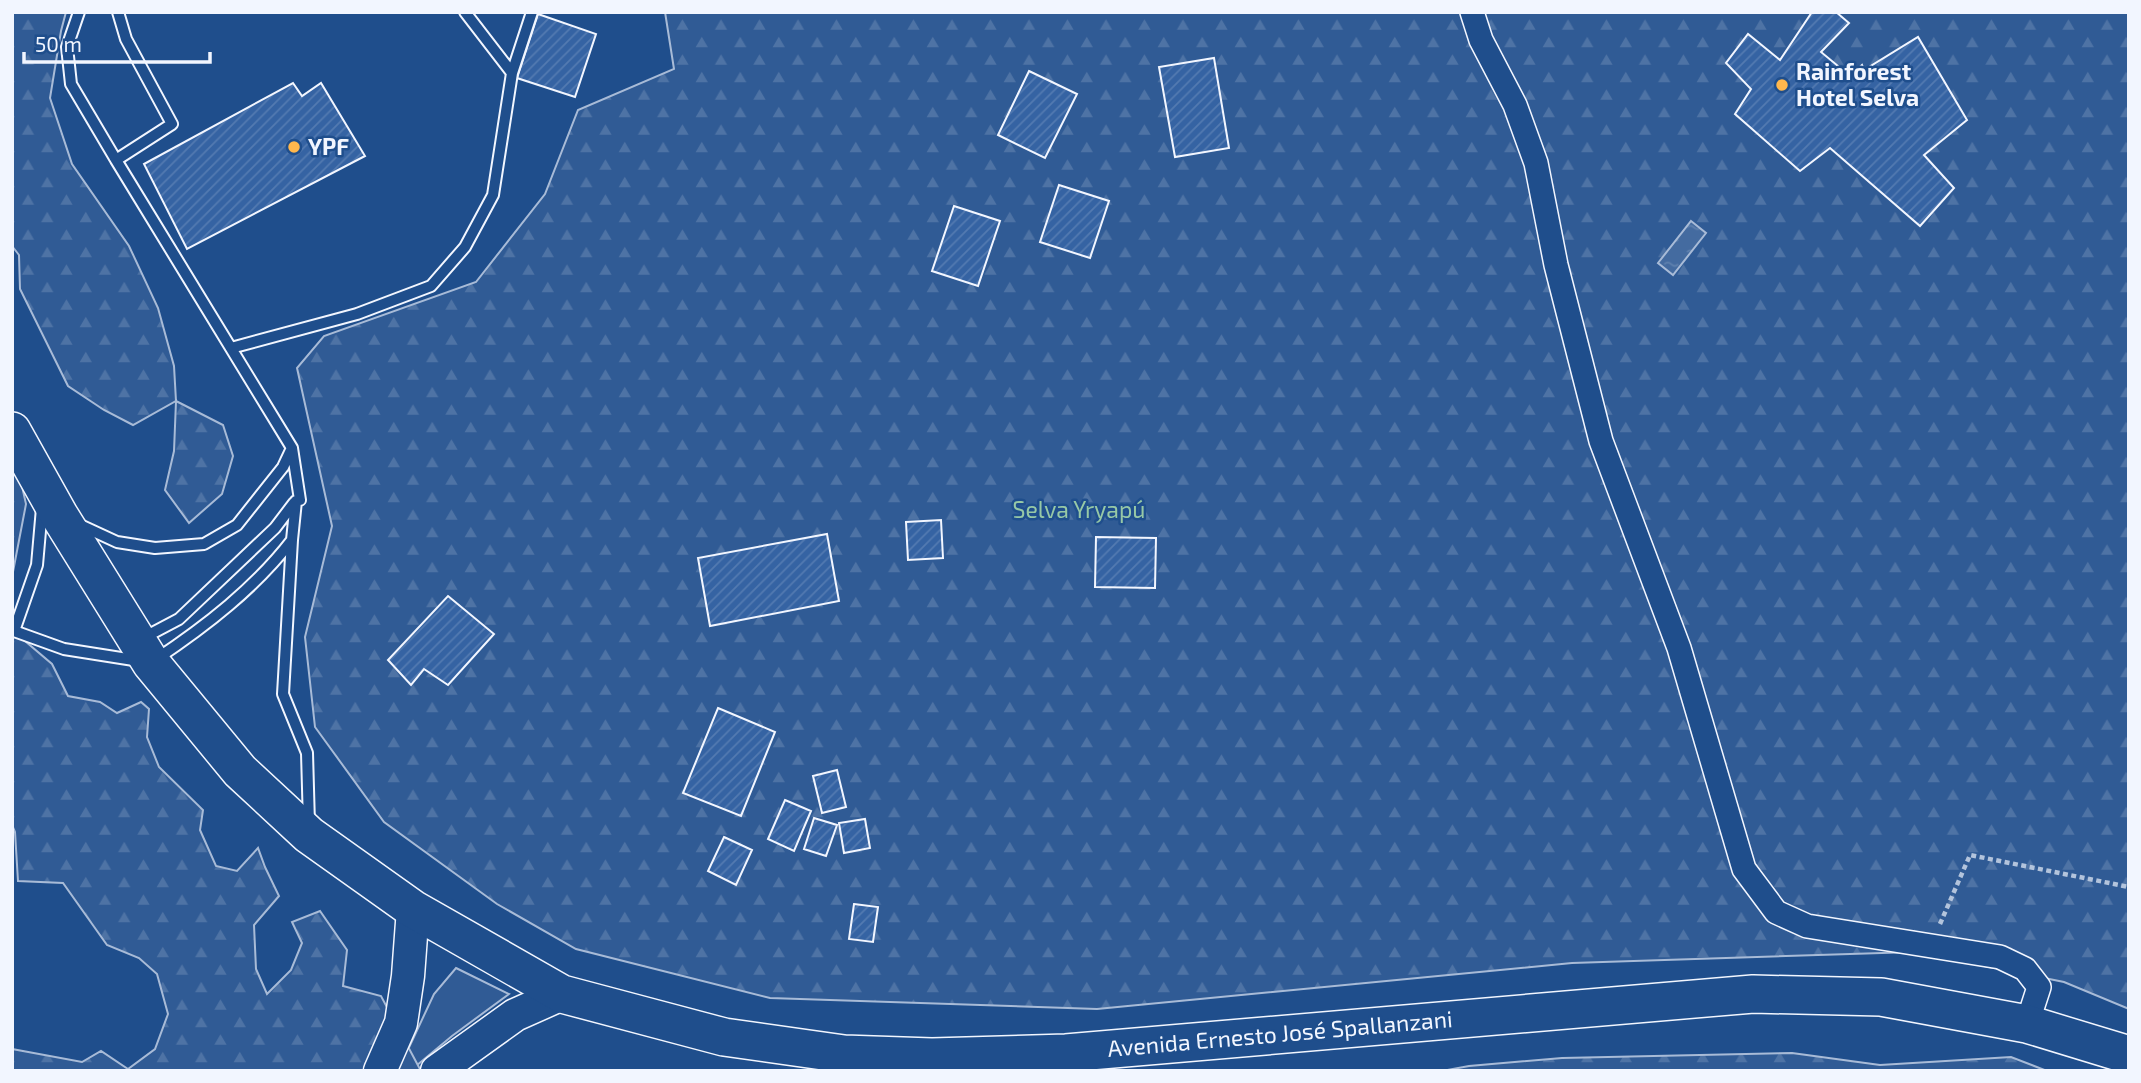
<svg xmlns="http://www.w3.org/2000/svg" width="2141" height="1083" font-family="'Exo 2',sans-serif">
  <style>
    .built { fill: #305b95; stroke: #a8bbd7; stroke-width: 2 }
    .forest { fill: url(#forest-firs); stroke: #a8bbd7; stroke-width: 2 }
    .water { fill: url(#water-ripples); stroke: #a8bbd7; stroke-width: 2 }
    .building { fill: url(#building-hatch); stroke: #f2f6ff; stroke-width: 2 }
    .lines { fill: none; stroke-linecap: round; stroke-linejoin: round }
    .service-casing { stroke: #f2f6ff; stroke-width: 14 }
    .minor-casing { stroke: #f2f6ff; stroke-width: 26 }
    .secondary-casing { stroke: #f2f6ff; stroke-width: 35 }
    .trunk-casing { stroke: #f2f6ff; stroke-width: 40 }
    .path { stroke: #b3c4dc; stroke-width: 4.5; stroke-dasharray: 5 3.5; stroke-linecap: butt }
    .service { stroke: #1f4e8c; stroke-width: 10 }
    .minor { stroke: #1f4e8c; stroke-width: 23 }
    .secondary { stroke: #1f4e8c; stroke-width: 32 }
    .trunk { stroke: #1f4e8c; stroke-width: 37 }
    .poi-dot { fill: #ffb74d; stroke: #1f4e8c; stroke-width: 2.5 }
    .labels { text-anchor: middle; stroke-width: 5; stroke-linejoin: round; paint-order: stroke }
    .poi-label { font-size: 23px; font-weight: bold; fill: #f2f6ff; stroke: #1f4e8c; text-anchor: start }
    .park-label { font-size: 23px; fill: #97c8a6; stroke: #1f4e8c }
    .street-label { font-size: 23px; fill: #f2f6ff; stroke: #1f4e8c }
  </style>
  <defs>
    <pattern id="forest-firs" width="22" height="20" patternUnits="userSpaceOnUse" patternTransform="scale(1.75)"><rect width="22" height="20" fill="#305b95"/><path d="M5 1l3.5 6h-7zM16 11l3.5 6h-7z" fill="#4e73a5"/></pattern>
    <pattern id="water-ripples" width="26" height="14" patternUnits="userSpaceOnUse" patternTransform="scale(1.75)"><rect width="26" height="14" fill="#446ba0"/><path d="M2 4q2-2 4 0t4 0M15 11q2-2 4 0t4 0" fill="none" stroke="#5f81ae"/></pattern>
    <pattern id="building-hatch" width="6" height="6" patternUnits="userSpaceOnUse" patternTransform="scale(1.75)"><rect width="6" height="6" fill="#3563a3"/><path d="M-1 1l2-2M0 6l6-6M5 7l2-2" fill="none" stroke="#537ab1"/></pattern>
  </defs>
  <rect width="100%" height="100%" fill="#1f4e8c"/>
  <!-- built -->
  <path class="built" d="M456,968L509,994L452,1036L410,1071H398L434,994Z"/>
  <!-- forest -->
  <path class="forest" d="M12,12H66L61,31L50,98L72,164L129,246L158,308L174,366L176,401L223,425L233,456L222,494L189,523L165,490L174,451L176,401L133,425L104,410L68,386L20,289L19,255L12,246Z
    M665,12H2129V1009L2064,982L1914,952L1572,963L1097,1009L770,998L576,949L497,904L384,822L315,727L305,637L332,526L297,368L324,336L476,282L545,194L578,110L674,69Z
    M12,457L17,464L26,504L12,577Z
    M12,630L52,664L68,696L100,702L117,713L141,702L149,709L147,737L159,767L203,810L200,830L216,866L237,871L258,848L265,867L279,896L254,925L256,969L267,994L291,970L302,943L292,922L320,911L347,950L343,986L381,996L421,1071H12V1049L82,1062L101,1051L128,1069L155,1049L168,1014L157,974L139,958L107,945L63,883L18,881L15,832L12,825Z
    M1792,1053L1880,1065L2011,1057L2047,1071H1442L1469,1066L1562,1058Z"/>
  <!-- water -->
  <path class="water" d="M1691,221L1706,233L1673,275L1658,263Z"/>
  <!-- building -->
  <path class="building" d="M1812,12H1836L1849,23L1821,52L1850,76L1862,65L1864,70L1918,37L1967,120L1924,155L1954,188L1920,226L1830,148L1800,171L1735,114L1751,89L1726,63L1748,34L1780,60Z
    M538,14L596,34L575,97L517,78Z
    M1214,58L1229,148L1175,157L1159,67Z
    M1029,71L1077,94L1045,158L998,135Z
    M293,83L302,96L321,83L365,156L187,249L144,164Z
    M1059,185L1109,201L1090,258L1040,242Z
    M954,206L1000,221L978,286L932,271Z
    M941,520L943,558L908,560L906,522Z
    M827,534L839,601L710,626L698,558Z
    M1096,537L1156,538L1155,588L1095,587Z
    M448,596L494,634L448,685L424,669L411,685L388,660Z
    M718,708L775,732L741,816L683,793Z
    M837,770L846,807L822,813L813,776Z
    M785,800L811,811L794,851L768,839Z
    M814,818L837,825L826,856L804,849Z
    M865,819L870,848L844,853L839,823Z
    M724,837L752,850L736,885L708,871Z
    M854,904L878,907L873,942L849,939Z"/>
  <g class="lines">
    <defs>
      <path id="service" d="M79,12L67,47L71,84L116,160
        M118,12L126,39L172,124L116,160L292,448L300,500L296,501L292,540L283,694L307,753L309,824
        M465,12L512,73
        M231,348L357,314L431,286L465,247L493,195L512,73L532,12
        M78,524L117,542L155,548L204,544L237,525L283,467L292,448
        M14,631L64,649L140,661
        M12,632L14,631L37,565L42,508
        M143,638L179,619L275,528L294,503
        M155,660C206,626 255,588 292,540"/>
      <path id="minor" d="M1472,12L1481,40L1515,105L1536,163L1556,265L1601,441L1679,648L1744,869L1776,912L1807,926L2000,957L2025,969L2039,987L2027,1024"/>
      <path id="secondary" d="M380,1071L401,1023L408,976L413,909
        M437,1071L515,1015L562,994"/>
      <path id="trunk" d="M12,431L59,515L151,663L240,771L309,835L413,909L562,994L724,1037L844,1054L932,1057L1066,1053L1753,994L1881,997L2027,1024L2129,1055"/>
    </defs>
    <!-- service casing -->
    <use href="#service" class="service-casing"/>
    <!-- minor casing -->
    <use href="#minor" class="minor-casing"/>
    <!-- secondary casing -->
    <use href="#secondary" class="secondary-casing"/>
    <!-- trunk casing -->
    <use href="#trunk" class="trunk-casing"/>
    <!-- path -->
    <path class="path" d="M1940,924L1970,855L2129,887"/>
    <!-- service -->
    <use href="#service" class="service"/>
    <!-- minor -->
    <use href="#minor" class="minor"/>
    <!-- secondary -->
    <use href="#secondary" class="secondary"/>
    <!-- trunk -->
    <use href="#trunk" class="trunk"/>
  </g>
  <!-- markers -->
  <g class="poi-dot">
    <circle cx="1782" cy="85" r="7"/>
    <circle cx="294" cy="147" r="7"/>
  </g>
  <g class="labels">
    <!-- poi labels -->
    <g class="poi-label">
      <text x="1796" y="80">Rainforest<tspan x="1796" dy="26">Hotel Selva</tspan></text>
      <text x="308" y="155">YPF</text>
    </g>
    <!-- park labels -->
    <g class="park-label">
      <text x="1079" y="518">Selva Yryapú</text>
    </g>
    <!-- street labels -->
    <g class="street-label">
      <text transform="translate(1280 1034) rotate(-5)" y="8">Avenida Ernesto José Spallanzani</text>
    </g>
  </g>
  <!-- border -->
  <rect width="2141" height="1083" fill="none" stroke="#f2f6ff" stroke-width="28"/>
  <!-- scale -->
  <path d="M24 52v10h186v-10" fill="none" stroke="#f2f6ff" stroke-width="3.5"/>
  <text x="35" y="52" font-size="21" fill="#f2f6ff" stroke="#1f4e8c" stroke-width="5" paint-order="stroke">50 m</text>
</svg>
